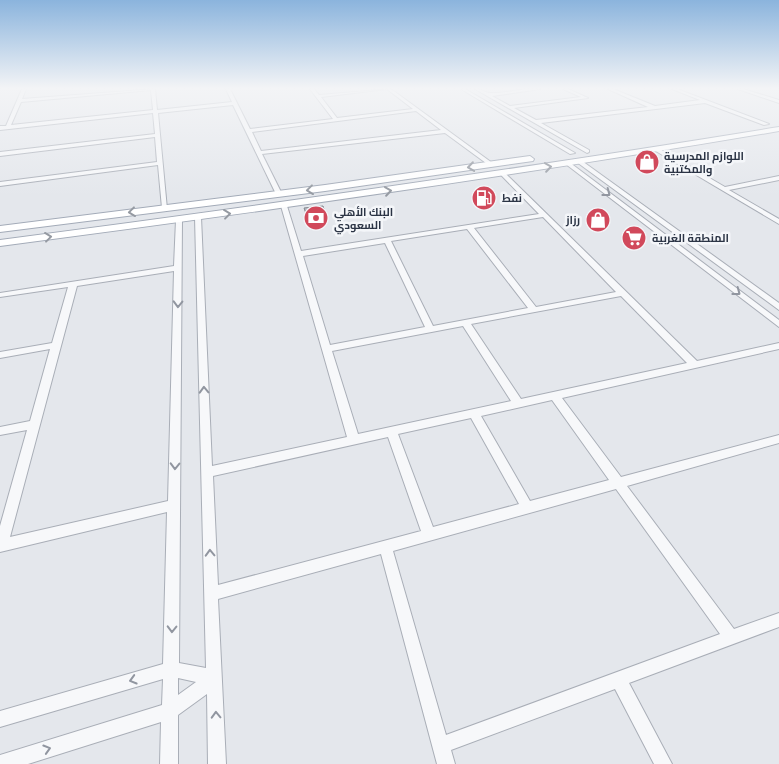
<svg xmlns="http://www.w3.org/2000/svg" width="779" height="764" font-family="'Titillium Web',Cairo,sans-serif">
  <style>
    .lines { fill: none; stroke-linecap: round; stroke-linejoin: round }
    .minor-casing { stroke: #a9aeb7; stroke-width: 2 }
    .primary-casing { stroke: #a3abb8; stroke-width: 2 }
    .minor { fill: #f7f8fa; fill-rule: evenodd }
    .primary { fill: #fff; fill-rule: evenodd }
    .wall { fill: #a1a5ae }
    .shaded-wall { fill: #83868d }
    .building { fill: #bbc0ca; stroke: #83868d }
    .oneway { stroke: #959aa2 }
    .oneway2 { stroke: #9196a0 }
    .labels { text-anchor: middle; stroke-width: 5; stroke-linejoin: round; paint-order: stroke }
    .far-poi-label { font-size: 11px; font-weight: bold; fill: #2b3445; stroke: #f4f6f9; text-anchor: start }
  </style>
  <rect width="100%" height="100%" fill="#e4e7ec"/>
  <g class="lines">
    <defs>
      <path id="minor" d="M22,89H26L22,99L155,89L157,110L232,102L226,89H230L250,129L333,119L310,89H314L319,95L391,89L495,165L490,166L445,133L262,154L282,194L279,196L276,194L233,105L158,113L167,209L162,208L158,165L0,186V182L157,162L155,137L0,156V152L155,134L153,113L0,130V126H6ZM387,89L413,109L337,118L321,97ZM151,90L153,110L11,125L21,102ZM416,111L441,130L261,151L252,132Z
        M461,89H465L575,153L570,154Z
        M475,89C481,88 484,93 490,93C507,94 524,87 540,89L492,96L510,106L581,97L563,89H568L588,98L514,108L536,120L648,107L608,89H613L655,106L700,100L672,89H677L769,124L764,125L705,103L541,123L589,150V152L587,153Z
        M738,89H743L779,100V103Z
        M654,148H658L725,187L779,176V180L729,190L779,219V224L654,150Z
        M578,161H582L779,303V310L578,163Z
        M569,162L779,320V327L567,165V163Z
        M501,173H505L697,361L779,343V349L562,398L621,477L779,435V443L627,486L734,629L779,613V627L629,683L672,764H654L615,689L451,750L455,764H437L381,554L218,599L226,764H208L207,694L178,715V764H160L161,722L28,764H0V755L162,705L163,679L0,727V711L163,664L167,512L0,552V526L27,430L0,435V427L30,421L50,349L0,358V352L52,343L68,287L0,297V293L174,266L176,220L179,218L182,220L179,663L206,668L195,217L198,215L201,217L212,466L347,437L281,206L282,205L287,206L301,251L539,214L501,175ZM543,217L616,292L536,307L474,228ZM467,229L528,308L433,326L391,241ZM385,243L425,327L330,345L303,256ZM174,271L168,501L10,537L77,286ZM621,296L687,363L521,399L471,324ZM463,326L511,401L358,434L332,351ZM552,400L609,480L530,501L481,416ZM471,418L519,504L433,527L398,434ZM388,437L421,531L218,585L213,476ZM616,489L720,634L446,735L393,551ZM178,678L196,682L178,695Z"/>
      <path id="primary" d="M779,127V131C520,175 260,212 0,246V240C260,206 520,169 779,127Z
        M530,156L534,159L533,161L325,191L0,232V226L325,185Z"/>
    </defs>
    <!-- minor casing -->
    <use href="#minor" class="minor-casing"/>
    <!-- primary casing -->
    <use href="#primary" class="primary-casing"/>
    <!-- minor -->
    <use href="#minor" class="minor"/>
    <!-- primary -->
    <use href="#primary" class="primary"/>
  </g>
  <!-- wall -->
  <path class="wall" d="M304,208L326,215L327,221L309,223L305,214Z"/>
  <!-- shaded-wall -->
  <path class="shaded-wall" d="M326,215L327,221L309,223L308,217Z"/>
  <!-- building -->
  <path class="building" d="M323,206L326,215L308,217L304,208Z"/>
  <!-- one-way arrows -->
  <defs><path id="oneway-chevron" d="M-2-3.5L2.5 0L-2 3.5" fill="none" stroke-width="1.6" stroke-linecap="round" stroke-linejoin="round" transform="scale(1.25)"/></defs>
  <g class="oneway">
    <use href="#oneway-chevron" transform="translate(471 167) rotate(172)"/>
    <use href="#oneway-chevron" transform="translate(548 167) rotate(-8)"/>
    <use href="#oneway-chevron" transform="translate(310 190) rotate(173)"/>
    <use href="#oneway-chevron" transform="translate(388 191) rotate(-8)"/>
    <use href="#oneway-chevron" transform="translate(132 212) rotate(173)"/>
    <use href="#oneway-chevron" transform="translate(227 214) rotate(-7)"/>
    <use href="#oneway-chevron" transform="translate(48 237) rotate(-7)"/>
  </g>
  <g class="oneway2">
    <use href="#oneway-chevron" transform="translate(607 193) rotate(37)"/>
    <use href="#oneway-chevron" transform="translate(737 292) rotate(37)"/>
    <use href="#oneway-chevron" transform="translate(178 304) rotate(91)"/>
    <use href="#oneway-chevron" transform="translate(204 390) rotate(-92)"/>
    <use href="#oneway-chevron" transform="translate(175 466) rotate(91)"/>
    <use href="#oneway-chevron" transform="translate(210 553) rotate(-92)"/>
    <use href="#oneway-chevron" transform="translate(172 629) rotate(91)"/>
    <use href="#oneway-chevron" transform="translate(133 680) rotate(164)"/>
    <use href="#oneway-chevron" transform="translate(216 715) rotate(-92)"/>
    <use href="#oneway-chevron" transform="translate(47 749) rotate(-17)"/>
  </g>
  <!-- sky -->
  <linearGradient id="sky" x2="0" y2="1"><stop stop-color="#8bb4dd"/><stop offset="0.45" stop-color="#f3f4f6"/><stop offset="1" stop-color="#f3f4f6" stop-opacity="0"/></linearGradient>
  <rect width="779" height="196" fill="url(#sky)"/>
  <!-- icons -->
  <defs>
    <symbol id="shop-disc" viewBox="-11 -11 22 22"><circle r="9.5" fill="#d1495b" stroke="#f4f6f9"/><path d="M-5-2.5h2.3a2.7 3.5 0 0 1 5.4 0H5L5.5 6h-11ZM-1.5-2.5h3a1.5 2.3 0 0 0-3 0Z" fill="#fff"/></symbol>
    <symbol id="fuel-disc" viewBox="-11 -11 22 22"><circle r="9.5" fill="#d1495b" stroke="#f4f6f9"/><path d="M-5.5-6h7V0h2V4h1.3V-2.5L3-4.5l.8-.8L6-3V5H2.5V1h-1V6h-7ZM-4.2-4.7v3.2H.2V-4.7Z" fill="#fff"/></symbol>
    <symbol id="bank-disc" viewBox="-11 -11 22 22"><circle r="9.5" fill="#d1495b" stroke="#f4f6f9"/><path d="M-6-4H6V4H-6ZM0-2.3a2.3 2.3 0 1 0 0 4.6a2.3 2.3 0 1 0 0-4.6Z" fill="#fff"/></symbol>
    <symbol id="supermarket-disc" viewBox="-11 -11 22 22"><circle r="9.5" fill="#d1495b" stroke="#f4f6f9"/><path d="M-6-5.5h2.5l.6 2H6L4.5 2H-2.5L-4.4-4H-6ZM-1.5 3.2a1.3 1.3 0 1 0 .1 0ZM3 3.2a1.3 1.3 0 1 0 .1 0Z" fill="#fff"/></symbol>
  </defs>
  <g fill-rule="evenodd">
    <use href="#shop-disc" x="633" y="148" width="28" height="28"/>
    <use href="#fuel-disc" x="470" y="184" width="28" height="28"/>
    <use href="#bank-disc" x="302" y="204" width="28" height="28"/>
    <use href="#shop-disc" x="584" y="206" width="28" height="28"/>
    <use href="#supermarket-disc" x="620" y="224" width="28" height="28"/>
  </g>
  <g class="labels">
    <!-- far-poi labels -->
    <g class="far-poi-label">
      <text x="664" y="160">اللوازم المدرسية<tspan x="664" dy="13">والمكتبية</tspan></text>
      <text x="502" y="202">نفط</text>
      <text x="334" y="216">البنك الأهلي<tspan x="334" dy="13">السعودي</tspan></text>
      <text x="580" y="224" text-anchor="end">رزاز</text>
      <text x="652" y="242">المنطقة الغربية</text>
    </g>
  </g>
</svg>
